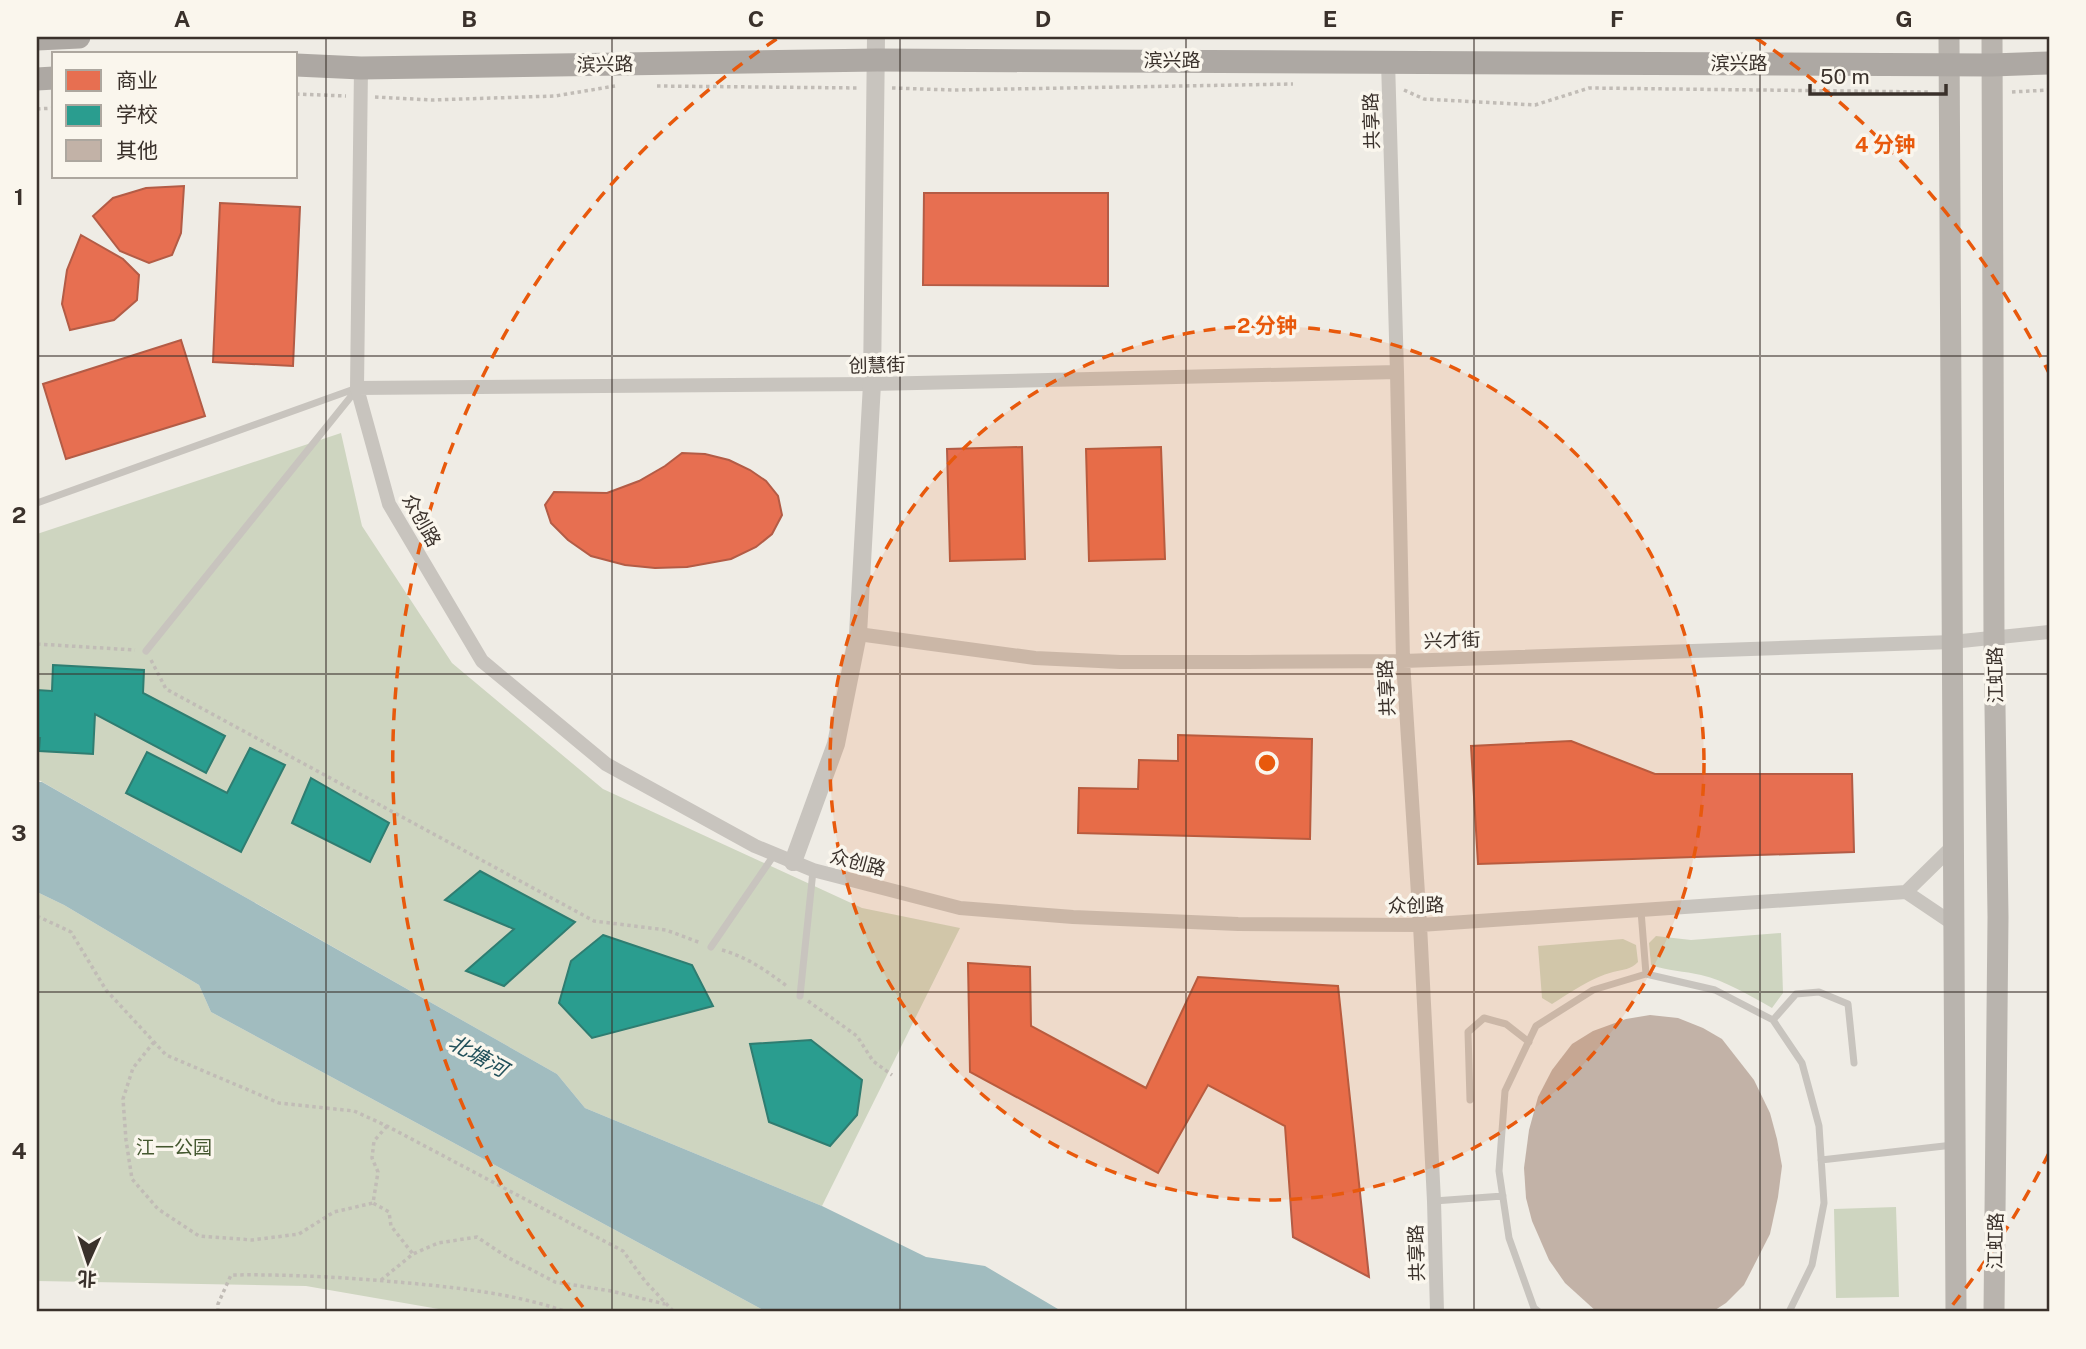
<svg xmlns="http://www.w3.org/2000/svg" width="2086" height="1349" font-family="'Public Sans','Noto Sans SC',sans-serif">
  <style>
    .green { fill: #ced5c0 }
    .water { fill: #a1bcbf }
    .shops { fill: #e76f51; stroke: #b35c46; stroke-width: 2 }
    .schools { fill: #2a9d8f; stroke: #2f7d71; stroke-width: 2 }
    .building { fill: #c2b2a7 }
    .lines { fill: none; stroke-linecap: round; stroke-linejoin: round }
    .path { stroke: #c1bcb6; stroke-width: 3.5; stroke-dasharray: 3.5 3.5; stroke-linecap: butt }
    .service { stroke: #c8c4be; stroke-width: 7 }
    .minor { stroke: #c8c4be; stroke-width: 14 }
    .tertiary { stroke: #c8c4be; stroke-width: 18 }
    .secondary { stroke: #b9b4ae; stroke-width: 21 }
    .primary { stroke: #ada8a3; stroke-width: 23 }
    .grid { fill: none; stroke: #3a312b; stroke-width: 2; stroke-opacity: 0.55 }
    .ring { fill: none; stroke: #e8590c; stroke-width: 3.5; stroke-dasharray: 12 9 }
    .labels { text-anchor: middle; stroke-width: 7; stroke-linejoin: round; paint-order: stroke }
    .street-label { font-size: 19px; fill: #3a312b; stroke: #faf6ed }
    .park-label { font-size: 19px; fill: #44572f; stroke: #faf6ed }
    .water-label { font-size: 21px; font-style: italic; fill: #21505a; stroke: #faf6ed }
    .centre { fill: #e8590c; stroke: #faf6ed; stroke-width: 3.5 }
    .ring-label { font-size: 21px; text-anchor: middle; font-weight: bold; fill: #e8590c; stroke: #faf6ed; stroke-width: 7; stroke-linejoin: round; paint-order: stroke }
    .neatline { fill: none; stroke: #3a312b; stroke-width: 2.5 }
    .grid-label { font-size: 23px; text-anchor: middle; font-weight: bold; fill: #3a312b }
  </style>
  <rect width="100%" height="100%" fill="#efece5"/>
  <!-- green -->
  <path class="green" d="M341,433L362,526L452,663L603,789L862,908L960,928L822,1206L585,1108L557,1074L37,779V534Z
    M37,892L64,905L199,985L211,1012L767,1312H456L306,1286L37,1281Z
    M1781,933L1783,993L1772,1008C1749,995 1726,981 1701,975C1684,971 1668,971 1651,965L1649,943L1656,936L1691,940Z
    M1623,939L1636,945L1638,962C1632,969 1622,970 1613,972C1591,978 1571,992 1552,1004L1542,998L1538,946Z
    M1896,1207L1899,1297L1836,1298L1834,1209Z"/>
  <!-- water -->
  <path class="water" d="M37,782H42L557,1074L585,1108L822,1206L926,1257L985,1266L1063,1312H767L211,1012L199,985L64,905L37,892Z"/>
  <!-- shops -->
  <path class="shops" d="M184,186L181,233L172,255L149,263L120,251L93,216L113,198L146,188Z
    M924,193H1108V286L923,285Z
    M220,203L300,207L293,366L213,362Z
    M81,235L123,259L139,275L137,300L114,320L70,330L62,304L67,270Z
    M181,340L205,416L66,459L43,384Z
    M1022,447L1025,559L950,561L947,449Z
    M1161,447L1165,559L1089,561L1086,449Z
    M682,453L705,454L729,460L750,470L766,481L778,496L782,515L772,534L756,547L731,559L687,567L655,568L625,565L591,556L568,540L551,523L545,505L554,492L607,493L639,481L665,466Z
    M1178,735L1312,739L1310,839L1078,833L1079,788L1138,789L1139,760L1178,761Z
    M1571,741L1655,774H1852L1854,852L1478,864L1471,746Z
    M968,963L1030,967L1031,1026L1146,1088L1198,977L1338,986L1369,1277L1293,1237L1285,1126L1208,1085L1158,1173L970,1072Z"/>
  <!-- schools -->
  <path class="schools" d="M53,665L144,670L143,693L225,736L206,773L95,714L93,754L39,751L40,738H37V690L52,691Z
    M250,748L285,765L241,852L126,793L147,752L227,793Z
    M311,778L389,823L370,862L292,823Z
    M480,871L575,922L504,986L466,971L514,929L445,900Z
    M603,935L692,965L713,1006L592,1038L559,1003L571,961Z
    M811,1040L862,1080L857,1115L830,1146L769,1122L750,1044Z"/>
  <!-- building -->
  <path class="building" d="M1650,1015L1678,1018L1703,1028L1722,1039L1754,1080L1770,1113L1777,1139L1782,1166L1778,1197L1770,1234L1744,1285L1726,1303L1712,1312H1597L1565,1283L1549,1260L1532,1221L1526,1198L1524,1168L1529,1130L1538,1097L1552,1070L1572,1044L1593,1031L1626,1019Z"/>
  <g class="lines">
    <!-- path -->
    <path class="path" d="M657,86L860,88
      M892,88L953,90L1293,84
      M1404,90L1424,99L1535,105L1589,88L1931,92
      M2012,92L2049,90
      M296,94L346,96
      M375,97L431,100L555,96L615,86
      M37,109L54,108
      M37,644L135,650
      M151,660L166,689L594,921L666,930L701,943
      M37,916L71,932L106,990L166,1055L279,1103L354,1111L387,1126L623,1251L645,1281L674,1312
      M722,950C747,957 767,971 788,987
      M808,1001L857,1036L873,1061L892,1075
      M154,1042L133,1068L123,1099L126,1140L132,1179L158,1209L199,1236L252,1240L299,1234L334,1212L373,1203
      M387,1126L374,1141L372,1158L378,1172L373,1203L389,1212L391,1226L413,1254
      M381,1280L413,1254L438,1243L477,1237L507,1257L555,1282L611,1291L665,1304
      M218,1312V1304L231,1275C294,1274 356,1278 419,1284C469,1289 519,1295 567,1312"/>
    <!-- service -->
    <path class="service" d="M37,503L357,388
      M146,651L357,389
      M1641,911L1646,974
      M711,947L774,855
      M800,996L813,871
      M1773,1020L1796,994L1819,992L1848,1004L1854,1063
      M1470,1100L1468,1032L1484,1018L1506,1024L1529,1042
      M1821,1160L1953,1145
      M1434,1201L1503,1196
      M1539,1312L1534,1308L1509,1238L1499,1171L1505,1091L1536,1026L1593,990L1646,974L1715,990L1773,1020L1802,1063L1819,1126L1824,1203L1812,1265L1789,1312"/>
    <!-- minor -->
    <path class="minor" d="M1388,61L1397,372L1403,661L1420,925L1434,1201L1437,1312
      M361,68L357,388L389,504L482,661L606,764L755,846L813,870L960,908L1073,917L1238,924L1420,925L1906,892L1952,923
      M357,388L872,384L1397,372
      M858,634L1035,658L1120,662H1248L1403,661L1952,642L2049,632
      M1906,892L1952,847"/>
    <!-- tertiary -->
    <path class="tertiary" d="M793,862L836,744L858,634L872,384L876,37"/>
    <!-- secondary -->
    <path class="secondary" d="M1949,37L1956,1312
      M1992,37L1994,637L1998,917L1994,1312"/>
    <!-- primary -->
    <path class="primary" d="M37,39L79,37
      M296,65L361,68L877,60L1992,65L2049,63
      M37,79L54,78"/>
  </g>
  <!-- grid -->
  <path class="grid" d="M326,37V1312M612,37V1312M900,37V1312M1186,37V1312M1474,37V1312M1760,37V1312M37,356H2049M37,674H2049M37,992H2049"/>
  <!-- distance rings -->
  <circle cx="1267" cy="763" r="437" fill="#e8590c" fill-opacity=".12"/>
  <g class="ring">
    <circle cx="1267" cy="763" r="437"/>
    <path d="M2049 1153A874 874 0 0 1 1951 1307M583 1307A874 874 0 0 1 778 38M1756 38A874 874 0 0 1 2049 373"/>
  </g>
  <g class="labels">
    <!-- street labels -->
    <g class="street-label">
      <text x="1172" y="67">滨兴路</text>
      <text x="1739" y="70">滨兴路</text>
      <text transform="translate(605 64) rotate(-1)" y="7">滨兴路</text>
      <text transform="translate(1371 121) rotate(-92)" y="7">共享路</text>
      <text transform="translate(877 365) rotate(-1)" y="7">创慧街</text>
      <text transform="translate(422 520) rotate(61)" y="7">众创路</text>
      <text transform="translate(1452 640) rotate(-2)" y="7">兴才街</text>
      <text transform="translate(1995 675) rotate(-91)" y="7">江虹路</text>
      <text transform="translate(1386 688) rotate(-93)" y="7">共享路</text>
      <text transform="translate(858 862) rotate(15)" y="7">众创路</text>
      <text transform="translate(1416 905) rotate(-1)" y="7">众创路</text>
      <text transform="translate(1995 1241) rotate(-89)" y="7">江虹路</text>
      <text transform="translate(1416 1253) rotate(-92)" y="7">共享路</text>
    </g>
    <!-- park labels -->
    <g class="park-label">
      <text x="174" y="1154">江一公园</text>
    </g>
    <!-- water labels -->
    <g class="water-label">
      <text transform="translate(478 1056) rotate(29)" y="7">北塘河</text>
    </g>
  </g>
  <circle cx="1267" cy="763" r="10" class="centre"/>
  <g class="ring-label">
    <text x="1885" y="152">4 分钟</text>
    <text x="1267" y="333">2 分钟</text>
  </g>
  <!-- border -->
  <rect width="2086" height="1349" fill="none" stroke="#faf6ed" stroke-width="77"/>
  <!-- legend -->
  <rect x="52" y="52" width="245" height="126" fill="#faf6ed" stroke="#ada79f" stroke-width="2"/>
  <rect x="66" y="70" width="35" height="21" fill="#e76f51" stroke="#ada79f" stroke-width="2"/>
  <text x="116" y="88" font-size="21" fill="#3a312b">商业</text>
  <rect x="66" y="105" width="35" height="21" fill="#2a9d8f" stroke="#ada79f" stroke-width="2"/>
  <text x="116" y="122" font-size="21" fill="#3a312b">学校</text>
  <rect x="66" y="140" width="35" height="21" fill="#c2b2a7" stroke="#ada79f" stroke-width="2"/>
  <text x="116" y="158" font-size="21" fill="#3a312b">其他</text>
  <!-- north arrow -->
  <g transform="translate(88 1262) rotate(183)" stroke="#faf6ed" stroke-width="5" paint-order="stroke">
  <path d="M0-5L12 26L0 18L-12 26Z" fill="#3a312b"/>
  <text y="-10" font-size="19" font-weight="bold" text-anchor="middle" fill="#3a312b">北</text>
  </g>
  <!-- scale -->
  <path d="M1810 84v10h136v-10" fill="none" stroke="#3a312b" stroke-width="3.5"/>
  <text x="1820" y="84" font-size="21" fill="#3a312b" stroke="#faf6ed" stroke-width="5" paint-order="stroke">50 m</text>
  <rect x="38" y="38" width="2010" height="1272" class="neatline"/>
  <g class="grid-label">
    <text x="182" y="27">A</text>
    <text x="469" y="27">B</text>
    <text x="756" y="27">C</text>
    <text x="1043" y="27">D</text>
    <text x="1330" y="27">E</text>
    <text x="1617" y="27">F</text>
    <text x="1904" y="27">G</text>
    <text x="19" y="205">1</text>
    <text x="19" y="523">2</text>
    <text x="19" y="841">3</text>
    <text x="19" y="1159">4</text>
  </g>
</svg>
